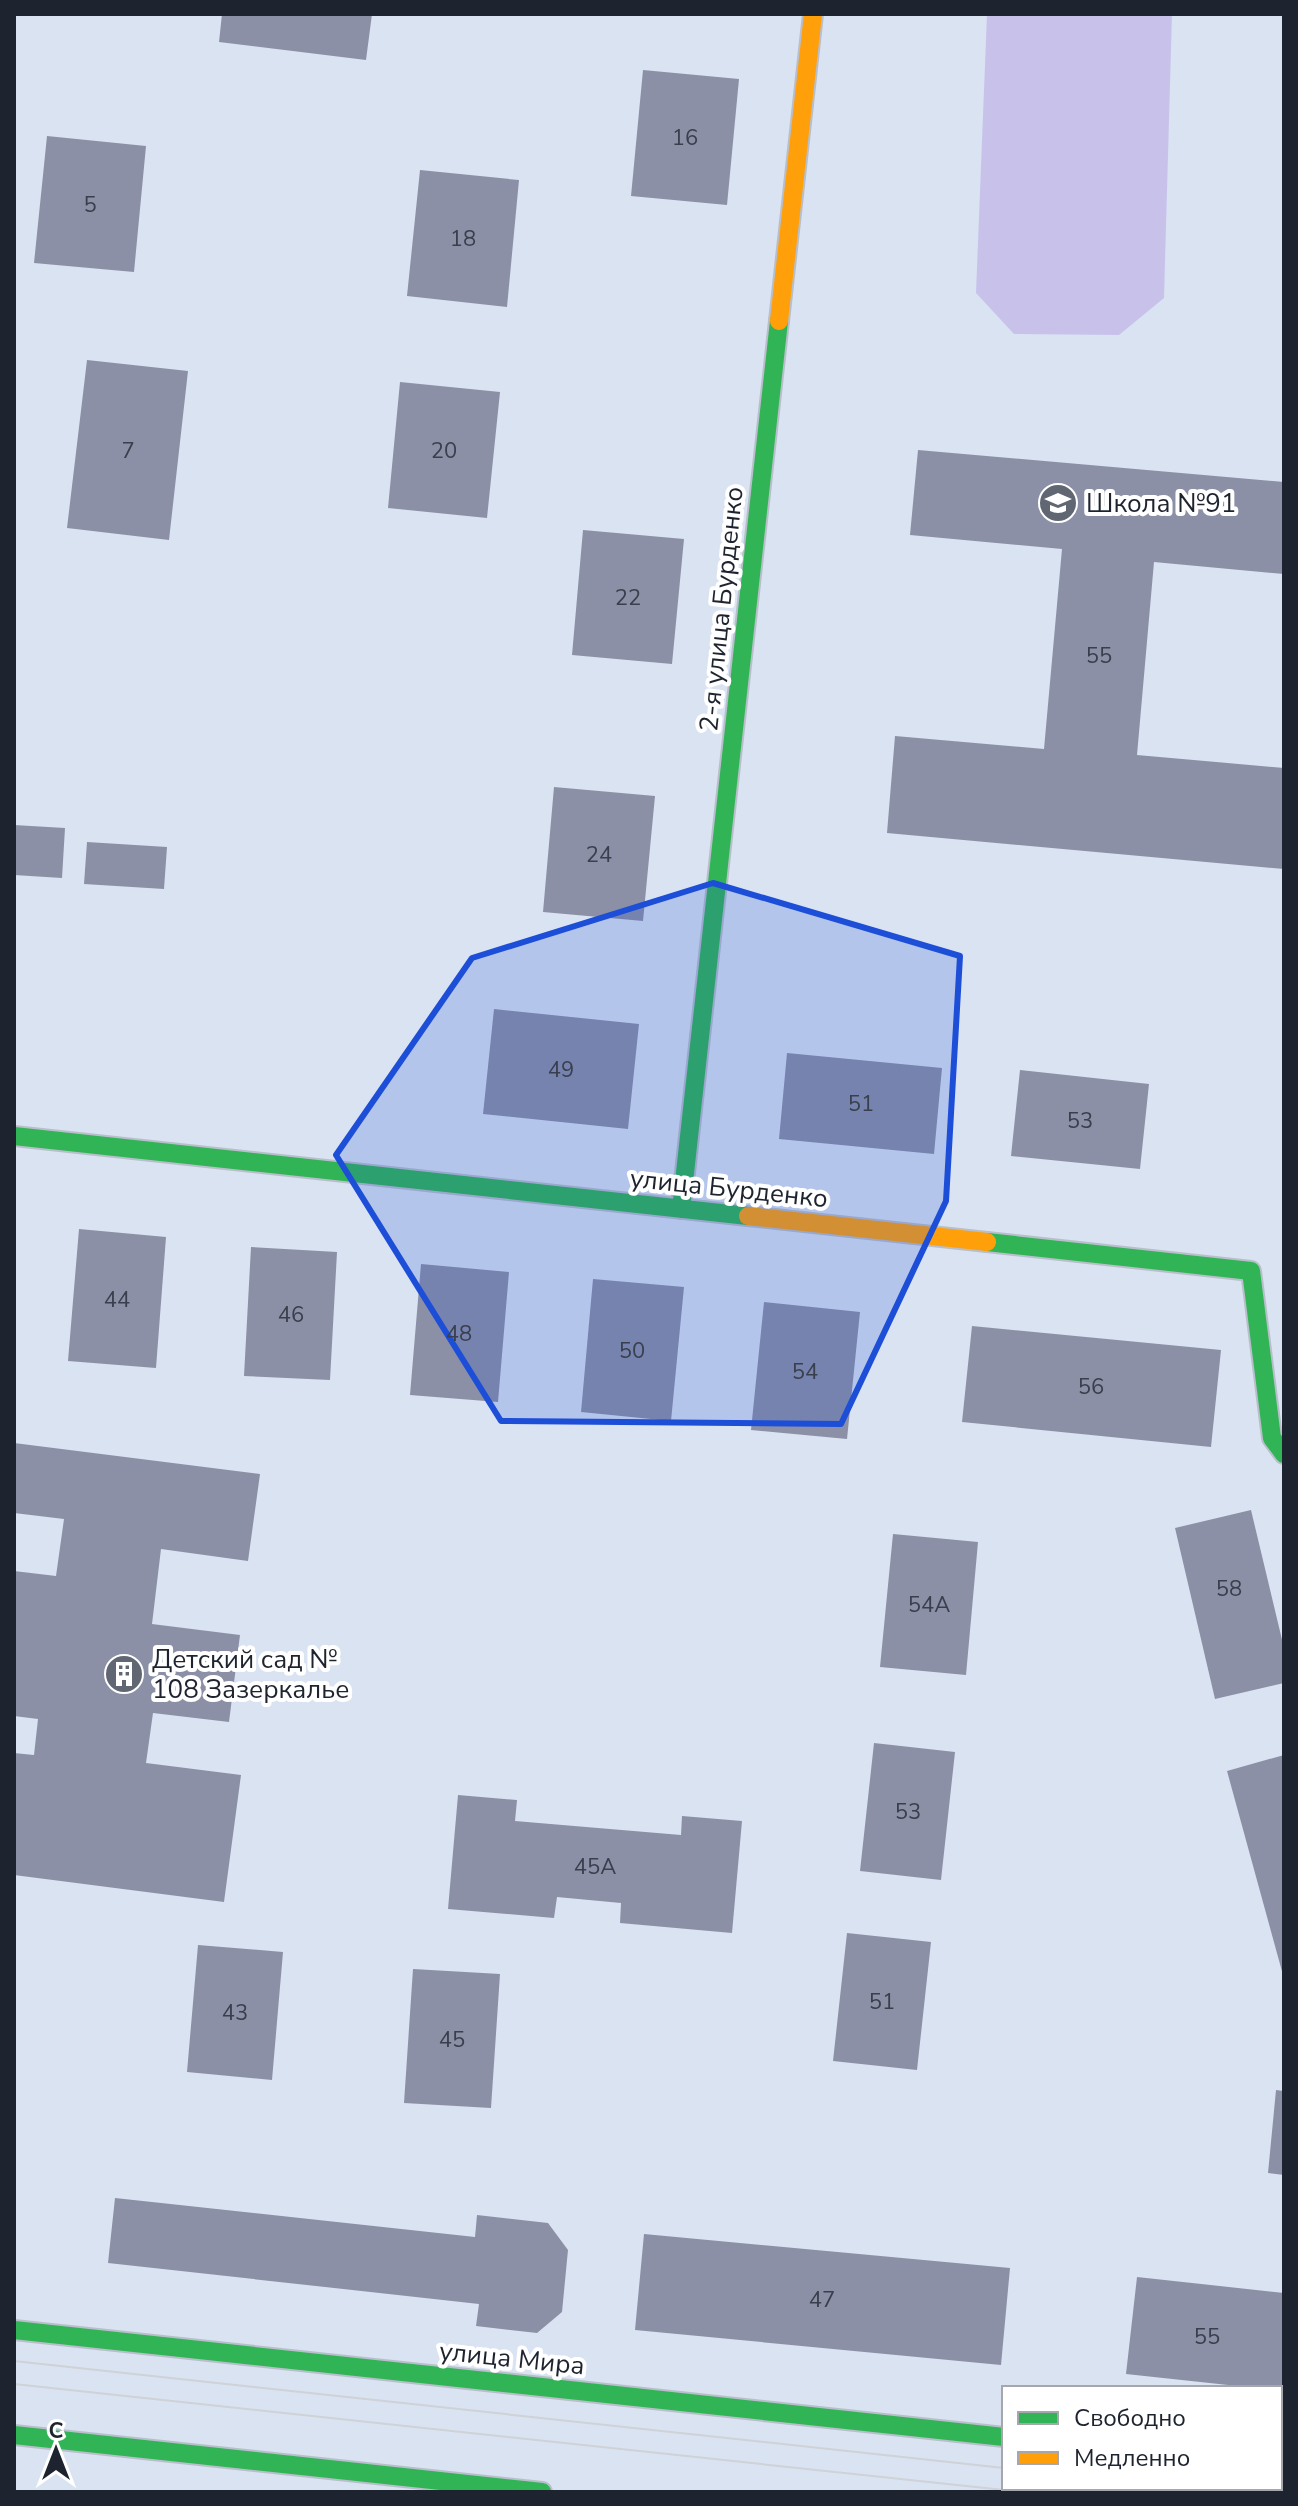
<svg xmlns="http://www.w3.org/2000/svg" width="1298" height="2506" font-family="'Nunito Sans',sans-serif">
  <style>
    .green { fill: #c8c2eb }
    .building { fill: #8c90a6 }
    .lines { fill: none; stroke-linecap: round; stroke-linejoin: round }
    .fast-casing { stroke: #b8bfca; stroke-width: 22 }
    .slow-casing { stroke: #b8bfca; stroke-width: 22 }
    .fast { stroke: #30b455; stroke-width: 18 }
    .slow { stroke: #ff9f0a; stroke-width: 18 }
    .tram { stroke: #cfd2d6; stroke-width: 2 }
    .marked { fill: #1d4ed8; fill-opacity: 0.2; stroke: #1d4ed8; stroke-width: 6; stroke-linejoin: round }
    .labels { text-anchor: middle; stroke-width: 8; stroke-linejoin: round; paint-order: stroke }
    .number-label { font-size: 22px; fill: #3a3f4d }
    .poi-label { font-size: 26px; fill: #1e242f; stroke: #fff; text-anchor: start }
    .street-label { font-size: 26px; fill: #1e242f; stroke: #fff }
  </style>
  <rect width="100%" height="100%" fill="#dae3f2"/>
  <!-- green -->
  <path class="green" d="M987,14H1172L1164,298L1119,335L1014,334L976,293Z"/>
  <!-- building -->
  <path class="building" d="M222,14H372L366,60L219,42Z
    M643,70L739,79L727,205L631,196Z
    M47,136L146,146L134,272L34,263Z
    M420,170L519,180L507,307L407,296Z
    M87,360L188,371L169,540L67,528Z
    M400,382L500,392L487,518L388,508Z
    M918,450L1284,482V574L1154,562L1137,755L1284,768V869L887,833L895,736L1044,749L1062,549L910,535Z
    M583,530L684,539L672,664L572,655Z
    M554,787L655,796L643,921L543,912Z
    M14,825L65,828L62,878L14,875Z
    M87,842L167,847L164,889L84,884Z
    M494,1009L639,1024L628,1129L483,1114Z
    M787,1053L942,1068L934,1154L779,1139Z
    M1020,1070L1149,1084L1140,1169L1011,1156Z
    M79,1229L166,1237L156,1368L68,1361Z
    M251,1247L337,1252L330,1380L244,1376Z
    M421,1264L509,1272L498,1402L410,1395Z
    M593,1279L684,1287L671,1421L581,1412Z
    M764,1302L860,1312L847,1439L751,1430Z
    M972,1326L1221,1350L1211,1447L962,1422Z
    M14,1443L260,1474L248,1561L161,1549L152,1624L240,1635L229,1722L153,1713L146,1763L241,1775L224,1902L14,1875V1753L34,1755L38,1719L14,1716V1571L56,1576L64,1519L14,1513Z
    M1251,1510L1284,1648V1683L1215,1699L1175,1528Z
    M893,1534L978,1542L966,1675L880,1667Z
    M874,1743L955,1752L941,1880L860,1871Z
    M1284,1755V1975H1283L1227,1771Z
    M458,1795L517,1800L515,1821L681,1835L682,1816L742,1821L732,1933L620,1923L621,1903L557,1897L554,1918L448,1909Z
    M847,1933L931,1942L917,2070L833,2061Z
    M198,1945L283,1952L272,2080L187,2072Z
    M413,1969L500,1974L491,2108L404,2103Z
    M1276,2090L1284,2091V2175L1268,2173Z
    M115,2198L475,2237L477,2215L548,2223L568,2250L562,2312L537,2333L476,2326L479,2304L108,2263Z
    M644,2234L1010,2268L1001,2365L635,2330Z
    M1137,2277L1284,2293V2391H1280V2388H1256L1126,2374Z"/>
  <g class="lines">
    <defs>
      <path id="fast" d="M14,1136L748,1216
        M681,1209L779,321
        M987,1242L1251,1271L1272,1438L1284,1454
        M14,2330L1004,2437
        M14,2435L542,2492"/>
      <path id="slow" d="M779,321L813,14
        M748,1216L987,1242
        M1280,2466L1284,2467"/>
    </defs>
    <!-- fast casing -->
    <use href="#fast" class="fast-casing"/>
    <!-- slow casing -->
    <use href="#slow" class="slow-casing"/>
    <!-- fast -->
    <use href="#fast" class="fast"/>
    <!-- slow -->
    <use href="#slow" class="slow"/>
    <!-- tram -->
    <path class="tram" d="M14,2361L1004,2468
      M14,2384L1022,2492
      M1192,2488L1229,2492"/>
  </g>
  <!-- marked area -->
  <path class="marked" d="M713,883L960,956L946,1201L841,1424L501,1421L336,1155L472,958Z"/>
  <!-- icons -->
  <defs>
    <symbol id="school-disc" viewBox="-11 -11 22 22"><circle r="9.5" fill="#606773" stroke="#fff"/><path d="M0-5L7-2L0 1L-7-2ZM-4 1L0 2.5L4 1V4Q0 6-4 4Z" fill="#fff"/></symbol>
    <symbol id="building-disc" viewBox="-11 -11 22 22"><circle r="9.5" fill="#606773" stroke="#fff"/><path d="M-4-6H4V6H1V3H-1V6H-4ZM-2.5-4.3h1.7v1.8h-1.7ZM.8-4.3h1.7v1.8H.8ZM-2.5-1h1.7V.8h-1.7ZM.8-1h1.7V.8H.8Z" fill="#fff"/></symbol>
  </defs>
  <g fill-rule="evenodd">
    <use href="#school-disc" x="1036" y="481" width="44" height="44"/>
    <use href="#building-disc" x="102" y="1652" width="44" height="44"/>
  </g>
  <g class="labels">
    <!-- number labels -->
    <g class="number-label">
      <text x="685" y="145">16</text>
      <text x="90" y="212">5</text>
      <text x="463" y="246">18</text>
      <text x="128" y="458">7</text>
      <text x="444" y="458">20</text>
      <text x="628" y="605">22</text>
      <text x="1099" y="663">55</text>
      <text x="599" y="862">24</text>
      <text x="561" y="1077">49</text>
      <text x="861" y="1111">51</text>
      <text x="1080" y="1128">53</text>
      <text x="117" y="1307">44</text>
      <text x="291" y="1322">46</text>
      <text x="459" y="1341">48</text>
      <text x="632" y="1358">50</text>
      <text x="805" y="1379">54</text>
      <text x="1091" y="1394">56</text>
      <text x="1229" y="1596">58</text>
      <text x="929" y="1612">54А</text>
      <text x="908" y="1819">53</text>
      <text x="595" y="1874">45А</text>
      <text x="882" y="2009">51</text>
      <text x="235" y="2020">43</text>
      <text x="452" y="2047">45</text>
      <text x="822" y="2307">47</text>
      <text x="1207" y="2344">55</text>
    </g>
    <!-- poi labels -->
    <g class="poi-label">
      <text x="1086" y="512">Школа №91</text>
      <text x="152" y="1668">Детский сад №<tspan x="152" dy="30">108 Зазеркалье</tspan></text>
    </g>
    <!-- street labels -->
    <g class="street-label">
      <text transform="translate(721 609) rotate(-84)" y="9">2-я улица Бурденко</text>
      <text transform="translate(729 1188) rotate(6)" y="9">улица Бурденко</text>
      <text transform="translate(512 2358) rotate(6)" y="9">улица Мира</text>
    </g>
  </g>
  <!-- border -->
  <rect width="1298" height="2506" fill="none" stroke="#1e242f" stroke-width="32"/>
  <!-- legend -->
  <rect x="1002" y="2386" width="280" height="104" fill="#ffffff" stroke="#a5a7ac" stroke-width="2"/>
  <rect x="1018" y="2412" width="40" height="12" fill="#30b455" stroke="#a5a7ac" stroke-width="2"/>
  <text x="1074" y="2426" font-size="24" fill="#1e242f">Свободно</text>
  <rect x="1018" y="2452" width="40" height="12" fill="#ff9f0a" stroke="#a5a7ac" stroke-width="2"/>
  <text x="1074" y="2466" font-size="24" fill="#1e242f">Медленно</text>
  <!-- north arrow -->
  <g transform="translate(56 2450)" stroke="#ffffff" stroke-width="6" paint-order="stroke">
  <path d="M0-6L14 30L0 20L-14 30Z" fill="#1e242f"/>
  <text y="-12" font-size="22" font-weight="bold" text-anchor="middle" fill="#1e242f">С</text>
  </g>
</svg>
